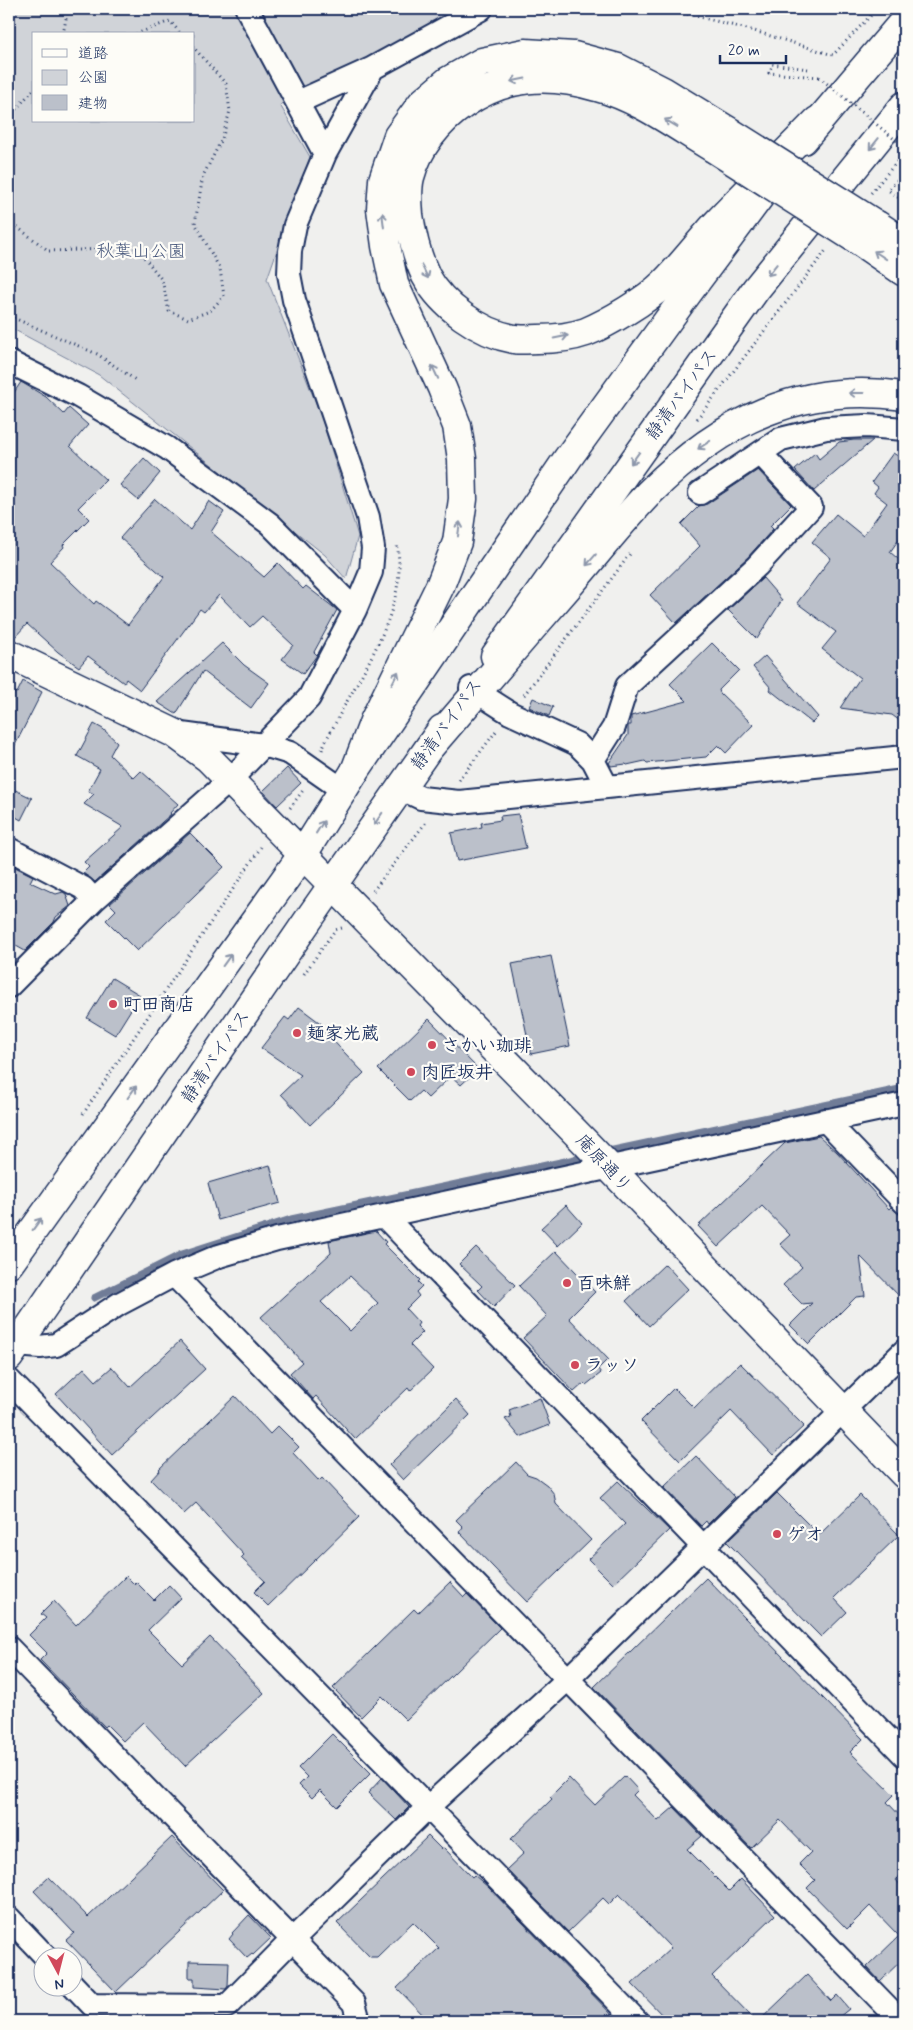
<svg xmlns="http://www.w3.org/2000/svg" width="913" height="2030" font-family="Mynerve,'Klee One',sans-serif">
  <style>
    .green { fill: #d0d3d8; stroke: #76819b; fill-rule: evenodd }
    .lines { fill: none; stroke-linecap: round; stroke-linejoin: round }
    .stream { stroke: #6f7b97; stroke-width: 7 }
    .building { fill: #bbc0ca; stroke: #1b2f5e; fill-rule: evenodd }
    .minor-casing { stroke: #1b2f5e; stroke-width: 26 }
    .tertiary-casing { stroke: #1b2f5e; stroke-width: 31 }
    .trunk-casing { stroke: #1b2f5e; stroke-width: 31 }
    .motorway-casing { stroke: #1b2f5e; stroke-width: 31 }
    .path { stroke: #1b2f5e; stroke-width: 3; stroke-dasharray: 1 4; stroke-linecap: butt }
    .minor { stroke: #fdfcf7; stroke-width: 22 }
    .tertiary { stroke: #fdfcf7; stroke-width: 28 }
    .trunk { stroke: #fdfcf7; stroke-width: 28 }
    .motorway { stroke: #fdfcf7; stroke-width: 28 }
    .motorway-bridge-casing { stroke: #1b2f5e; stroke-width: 31; stroke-linecap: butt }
    .path-bridge { stroke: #1b2f5e; stroke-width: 3; stroke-dasharray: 1 4; stroke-linecap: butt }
    .motorway-bridge { stroke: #fdfcf7; stroke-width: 28 }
    .oneway { stroke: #8c96aa }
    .poi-dot { fill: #d1495b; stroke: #fdfcf7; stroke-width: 2 }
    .labels { text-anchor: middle; stroke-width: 4.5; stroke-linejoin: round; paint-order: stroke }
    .park-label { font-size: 18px; fill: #48587c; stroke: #fdfcf7 }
    .street-label { font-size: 18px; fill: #1b2f5e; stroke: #fdfcf7 }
    .poi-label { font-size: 18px; font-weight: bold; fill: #1b2f5e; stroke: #fdfcf7; text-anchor: start }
  </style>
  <rect width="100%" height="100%" fill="#f0f0ee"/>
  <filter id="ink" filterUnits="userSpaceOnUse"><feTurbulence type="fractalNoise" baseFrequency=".02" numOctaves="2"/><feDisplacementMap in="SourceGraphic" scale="10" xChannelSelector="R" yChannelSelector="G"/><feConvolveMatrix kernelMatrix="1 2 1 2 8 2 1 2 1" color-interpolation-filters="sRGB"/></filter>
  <g filter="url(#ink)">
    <!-- green -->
    <path class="green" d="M9,9H461L280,105L310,157L267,279L321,416L358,536L346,579L325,555L99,375L9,327ZM34,34H194V121H34Z"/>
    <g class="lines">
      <!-- stream -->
      <path class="stream" d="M604,1152L904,1088
        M94,1298L182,1254L291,1219L589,1156"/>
    </g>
    <!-- building -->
    <path class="building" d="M21,382L46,397L64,414L69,408L88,425L70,446L106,480L78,508L89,519L63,545L64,547L50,562L94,604L96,601L128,625L164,577L120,538L155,499L190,530L209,501L224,512L211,532L264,577L278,563L303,589L306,586L337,610L314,652L317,655L303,674L282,659L293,645L262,616L250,627L219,595L204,612L200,609L140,690L126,679L124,683L88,656L79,667L58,652L27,624L13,639H9V578L12,574L9,571V400Z
      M854,440H873L814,491L795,470L815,453L819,459L839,442Z
      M893,453L904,460V532L890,552L904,564V724L892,715L840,708L860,678L822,649L836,632L797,603L831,558L812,542L836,514L863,536L887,503L874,493L878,487L872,482Z
      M144,458L160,473L138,500L120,485Z
      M758,470L791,505L770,526L773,529L748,557L676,623L650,595L700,546L681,524L699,506L707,504Z
      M763,578L782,600L757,639L728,610Z
      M222,643L244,665L269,683L251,708L203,671L176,714L157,702Z
      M712,643L739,670L719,690L720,693L753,725L726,753L718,745L706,757L647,763L645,761L627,765L626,764L611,766L609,763L628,735V725H631V716L687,701L670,684Z
      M765,656L818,717L812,723L770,690L771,688L753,667Z
      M23,681L42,692L9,757V703L15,692L17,693Z
      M533,698L553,707L549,716L529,707Z
      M94,724L103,729L117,742L110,755L134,778L141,771L178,804L170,813L171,814L95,882L83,873L89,867L84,862L123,827L84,804L94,794L88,791L100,769L77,756Z
      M287,768L301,783L277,806L263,791Z
      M9,787L32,798L21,820L9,813Z
      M518,814L526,848L457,861L451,833L482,827L481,823L501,820L500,816Z
      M190,833L224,867L137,951L106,920L116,910L110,904Z
      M9,864L33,876L30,882L56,894L63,892L66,894L70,906L56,917L54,922L25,951L9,942Z
      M551,956L570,1046L531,1054L512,964Z
      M112,978L140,995L115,1035L87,1018Z
      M299,1007L323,1025L321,1028L364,1073L310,1125L281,1094L301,1075L261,1048L285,1017L289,1020Z
      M429,1019L478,1069L461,1085L451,1076L428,1098L421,1091L410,1101L378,1069Z
      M819,1136L837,1152L889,1209L891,1207L904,1219V1301L860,1256L865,1296L856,1297L809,1344L790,1325L812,1303L802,1304L783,1285L802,1267L780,1244L790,1235L762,1206L718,1247L698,1226L785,1143Z
      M270,1165L280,1203L218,1220L208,1183Z
      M566,1205L582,1223L558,1246L541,1228Z
      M376,1231L386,1242L384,1244L420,1280L418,1282L422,1286L416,1292L419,1296L406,1309L419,1323L417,1326L423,1332L410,1345L433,1369L410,1391L408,1388L355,1439L316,1396L313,1399L290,1373L302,1362L261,1317L331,1253L329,1241ZM350,1276L378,1303L350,1331L321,1302Z
      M476,1247L515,1285L494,1307L478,1290L482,1286L459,1264Z
      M556,1251L595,1292L569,1318L608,1359L598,1369L601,1373L586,1385L584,1383L574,1392L523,1338L547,1316L519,1286Z
      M665,1264L688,1289L649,1326L626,1301Z
      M180,1341L205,1369L112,1455L56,1394L84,1368L96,1381L112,1367L130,1387Z
      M740,1363L804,1426L773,1455L731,1411L680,1461L641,1421L674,1388L694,1408Z
      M235,1396L270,1434L278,1426L299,1447L293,1453L319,1481L322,1478L359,1517L268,1606L254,1592L265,1581L241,1558L244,1555L196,1503L184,1514L151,1480L160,1470L159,1469Z
      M540,1398L550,1425L520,1437L505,1419L511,1417L509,1410Z
      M456,1399L470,1415L403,1480L389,1465Z
      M696,1456L735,1497L708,1524L706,1521L701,1526L664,1487Z
      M516,1462L527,1474L536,1477L547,1485L554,1494L556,1504L591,1540L527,1602L459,1532L463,1527L456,1520Z
      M618,1481L669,1530L613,1584L588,1559L625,1524L600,1498Z
      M777,1493L819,1535L860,1495L899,1535L834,1598L847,1612L821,1637L727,1542Z
      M126,1576L134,1584L136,1582L154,1600L169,1585L181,1598L148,1630L182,1664L210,1637L264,1693L185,1766L143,1722L123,1741L107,1725L105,1727L40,1660L47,1653L29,1635L46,1618L41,1614L54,1601L76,1625Z
      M706,1578L863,1739L850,1752L894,1795L887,1802L904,1820V1871L896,1880L904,1889V1958L880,1981L867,1967L899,1936L870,1906L847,1929L807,1888L815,1880L799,1864L811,1852L780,1820L751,1848L594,1687Z
      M450,1582L464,1597L467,1594L500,1628L406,1720L382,1696L361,1717L333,1688L414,1609L418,1613Z
      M332,1734L371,1773L337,1807L320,1790L312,1798L299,1785L307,1777L298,1768Z
      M625,1776L638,1790L633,1795L658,1821L674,1807L702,1836L687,1849L729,1891L741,1879L775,1915L712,1976L756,2021H668L632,1984L671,1948L619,1894L609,1904L603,1898L568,1932L507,1869L524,1853L511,1839L552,1799L550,1797L569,1778L595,1805Z
      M382,1778L409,1807L396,1820L368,1793Z
      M428,1836L441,1849L443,1847L472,1877L474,1875L488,1887L618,2021H429L397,1988L439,1948L413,1922L377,1957H370L337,1923Z
      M172,1837L223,1890L116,1992L66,1940L74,1933L34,1891L49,1877L88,1917Z
      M249,1915L271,1938L253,1955L252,1954L247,1958L229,1939L233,1934L232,1933Z
      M189,1961L229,1962L228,1986L226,1989L194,1987V1978H189Z
      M807,1975L831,2001L837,1995L849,2009L834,2021H759Z"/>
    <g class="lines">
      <defs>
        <path id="minor" d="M247,9L325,154
          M298,102L373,68
          M9,362L78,396L167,448L270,524L355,610L309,698L230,780L94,900L9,986
          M700,493L781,439L826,428L867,426L904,429
          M355,610L371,572L373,548L368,517L294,300L289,274L290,251L295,225L325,154L373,68L481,9
          M471,688L510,713L577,744L593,760
          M174,733L264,745L290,753L343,790
          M607,787L593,760L614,727L627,686L757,566L811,507L760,453
          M400,788L421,798L459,802L904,757
          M9,849L83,888L94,900
          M825,1120L904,1202
          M384,1216L904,1755
          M174,1275L901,2021
          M16,1345L40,1347L56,1345L119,1304L174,1275L219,1256L277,1239L904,1104
          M9,1380L428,1807L637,2021
          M9,1648L354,2003L359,2021
          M9,1918L47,1958
          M72,1984L92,2005L227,2006L293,1939L428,1807L569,1678L904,1351"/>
        <path id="tertiary" d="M9,654L174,733L208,758L584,1141L904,1474"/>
        <path id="trunk" d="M803,140L904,21
          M495,656L756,289L904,106
          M9,1264L303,854L355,771L568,458L687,294L778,172
          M9,1357L311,916L442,729"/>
        <path id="motorway" d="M713,148C676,126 639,98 597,87C548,73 506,75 464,104C439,121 418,147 410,177C407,189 408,203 409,215C412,236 417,257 426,276C442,306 480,333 514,339C522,340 531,339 538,339C554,339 572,337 586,332C608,323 647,300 664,283C682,265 698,244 715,225C748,190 783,156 817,121
          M877,225L904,243
          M856,239L904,272
          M429,748C477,692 524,637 572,582C598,552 622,521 649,493C720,421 802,381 904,396
          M355,771L374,721L440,586L457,542L463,499L462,459L457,426L442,388L394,284L386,246L381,209L383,180L398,136L422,103L448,81L482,62L525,53L574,56L618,68L663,91L730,132"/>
      </defs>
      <!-- minor casing -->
      <use href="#minor" class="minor-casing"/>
      <!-- tertiary casing -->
      <use href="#tertiary" class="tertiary-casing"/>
      <!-- trunk casing -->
      <use href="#trunk" class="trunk-casing"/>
      <!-- motorway casing -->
      <use href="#motorway" class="motorway-casing"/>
      <!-- path -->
      <path class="path" d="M668,9L751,30L833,55L877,9
        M63,34L68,9
        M136,34L170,21L181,34
        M808,69L772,64L769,73L819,77
        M9,117L34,89
        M904,173L888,190L899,198L904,192
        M871,193L904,153
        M9,221L49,251L137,248L162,280L169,311L188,319L210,311L224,296L220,269L195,223L203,176L222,139L230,111L226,84L194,48
        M9,316L97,354L137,381
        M697,419L827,249
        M524,695L630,554
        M322,750C326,738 334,727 339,716C365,667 409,604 397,546
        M459,780L497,730
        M290,808L304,789
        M373,891L427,821
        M304,974L335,930L342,928
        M83,1114L261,847"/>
      <!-- minor -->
      <use href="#minor" class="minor"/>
      <!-- tertiary -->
      <use href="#tertiary" class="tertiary"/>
      <!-- trunk -->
      <use href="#trunk" class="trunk"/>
      <!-- motorway -->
      <use href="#motorway" class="motorway"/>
      <defs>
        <path id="motorway-bridge" d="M730,132L877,225
          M713,148L856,239"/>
      </defs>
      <!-- motorway-bridge casing -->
      <use href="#motorway-bridge" class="motorway-bridge-casing"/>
      <!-- path-bridge -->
      <path class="path-bridge" d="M819,77L904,147"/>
      <!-- motorway-bridge -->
      <use href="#motorway-bridge" class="motorway-bridge"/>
    </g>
    <!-- one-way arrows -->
    <defs><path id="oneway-shaft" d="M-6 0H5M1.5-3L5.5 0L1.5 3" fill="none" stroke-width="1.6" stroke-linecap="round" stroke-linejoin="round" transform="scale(1.25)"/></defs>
    <g class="oneway">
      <use href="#oneway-shaft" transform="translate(518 80) rotate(169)"/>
      <use href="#oneway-shaft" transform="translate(671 123) rotate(-149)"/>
      <use href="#oneway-shaft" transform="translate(874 144) rotate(129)"/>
      <use href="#oneway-shaft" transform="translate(383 220) rotate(-97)"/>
      <use href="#oneway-shaft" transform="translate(880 255) rotate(-146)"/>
      <use href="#oneway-shaft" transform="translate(772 270) rotate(129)"/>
      <use href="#oneway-shaft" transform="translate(425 272) rotate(64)"/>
      <use href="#oneway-shaft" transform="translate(561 337) rotate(-11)"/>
      <use href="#oneway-shaft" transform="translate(435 372) rotate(-115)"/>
      <use href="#oneway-shaft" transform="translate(856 393) rotate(180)"/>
      <use href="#oneway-shaft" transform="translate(704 445) rotate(146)"/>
      <use href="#oneway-shaft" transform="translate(635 458) rotate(126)"/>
      <use href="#oneway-shaft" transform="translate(459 529) rotate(-82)"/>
      <use href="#oneway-shaft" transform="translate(591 560) rotate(131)"/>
      <use href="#oneway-shaft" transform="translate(395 678) rotate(-63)"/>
      <use href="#oneway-shaft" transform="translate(378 819) rotate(125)"/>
      <use href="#oneway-shaft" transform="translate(320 827) rotate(-58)"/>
      <use href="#oneway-shaft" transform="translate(227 960) rotate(-54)"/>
      <use href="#oneway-shaft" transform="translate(132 1092) rotate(-54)"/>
      <use href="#oneway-shaft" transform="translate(37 1224) rotate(-54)"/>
    </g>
  </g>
  <!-- markers -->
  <g class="poi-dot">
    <circle cx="113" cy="1004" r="5"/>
    <circle cx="297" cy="1033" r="5"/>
    <circle cx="432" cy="1045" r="5"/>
    <circle cx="411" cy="1072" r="5"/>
    <circle cx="567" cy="1283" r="5"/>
    <circle cx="575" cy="1365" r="5"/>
    <circle cx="777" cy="1534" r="5"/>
  </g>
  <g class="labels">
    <!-- park labels -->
    <g class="park-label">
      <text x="141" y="257">秋葉山公園</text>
    </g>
    <!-- street labels -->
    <g class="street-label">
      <text transform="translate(681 394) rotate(-54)" y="6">静清バイパス</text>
      <text transform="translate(446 724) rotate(-54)" y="6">静清バイパス</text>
      <text transform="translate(215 1056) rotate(-56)" y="6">静清バイパス</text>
      <text transform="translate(604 1163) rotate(47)" y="6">庵原通り</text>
    </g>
    <!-- poi labels -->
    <g class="poi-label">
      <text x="123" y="1010">町田商店</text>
      <text x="307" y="1039">麺家光蔵</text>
      <text x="442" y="1051">さかい珈琲</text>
      <text x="421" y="1078">肉匠坂井</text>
      <text x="577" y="1289">百味鮮</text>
      <text x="585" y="1371">ラッソ</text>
      <text x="787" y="1540">ゲオ</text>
    </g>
  </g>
  <!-- margin -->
  <rect width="913" height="2030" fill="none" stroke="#fdfcf7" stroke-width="30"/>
  <rect x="15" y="15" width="883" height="2000" fill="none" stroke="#1b2f5e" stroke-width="2" filter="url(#ink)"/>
  <!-- legend -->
  <rect x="32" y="32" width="162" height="90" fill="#fdfcf7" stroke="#a3aaba"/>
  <rect x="42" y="49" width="25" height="8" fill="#fdfcf7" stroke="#a3aaba"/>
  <text x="78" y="58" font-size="15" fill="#1b2f5e">道路</text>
  <rect x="42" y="70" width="25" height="15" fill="#d0d3d8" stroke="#a3aaba"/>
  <text x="78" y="82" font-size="15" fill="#1b2f5e">公園</text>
  <rect x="42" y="95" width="25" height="15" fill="#bbc0ca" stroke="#a3aaba"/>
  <text x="78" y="108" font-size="15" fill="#1b2f5e">建物</text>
  <!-- north arrow -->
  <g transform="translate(58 1972) rotate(173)"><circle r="24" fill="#fdfcf7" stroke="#a3aaba"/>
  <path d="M0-4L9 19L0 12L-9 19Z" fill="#d1495b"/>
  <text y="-8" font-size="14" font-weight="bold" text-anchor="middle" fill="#1b2f5e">N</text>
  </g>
  <!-- scale -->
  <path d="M720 55v8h66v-8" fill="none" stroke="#1b2f5e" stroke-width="2.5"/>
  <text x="728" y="55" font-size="15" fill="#1b2f5e" stroke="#fdfcf7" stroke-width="4" paint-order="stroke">20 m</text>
</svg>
